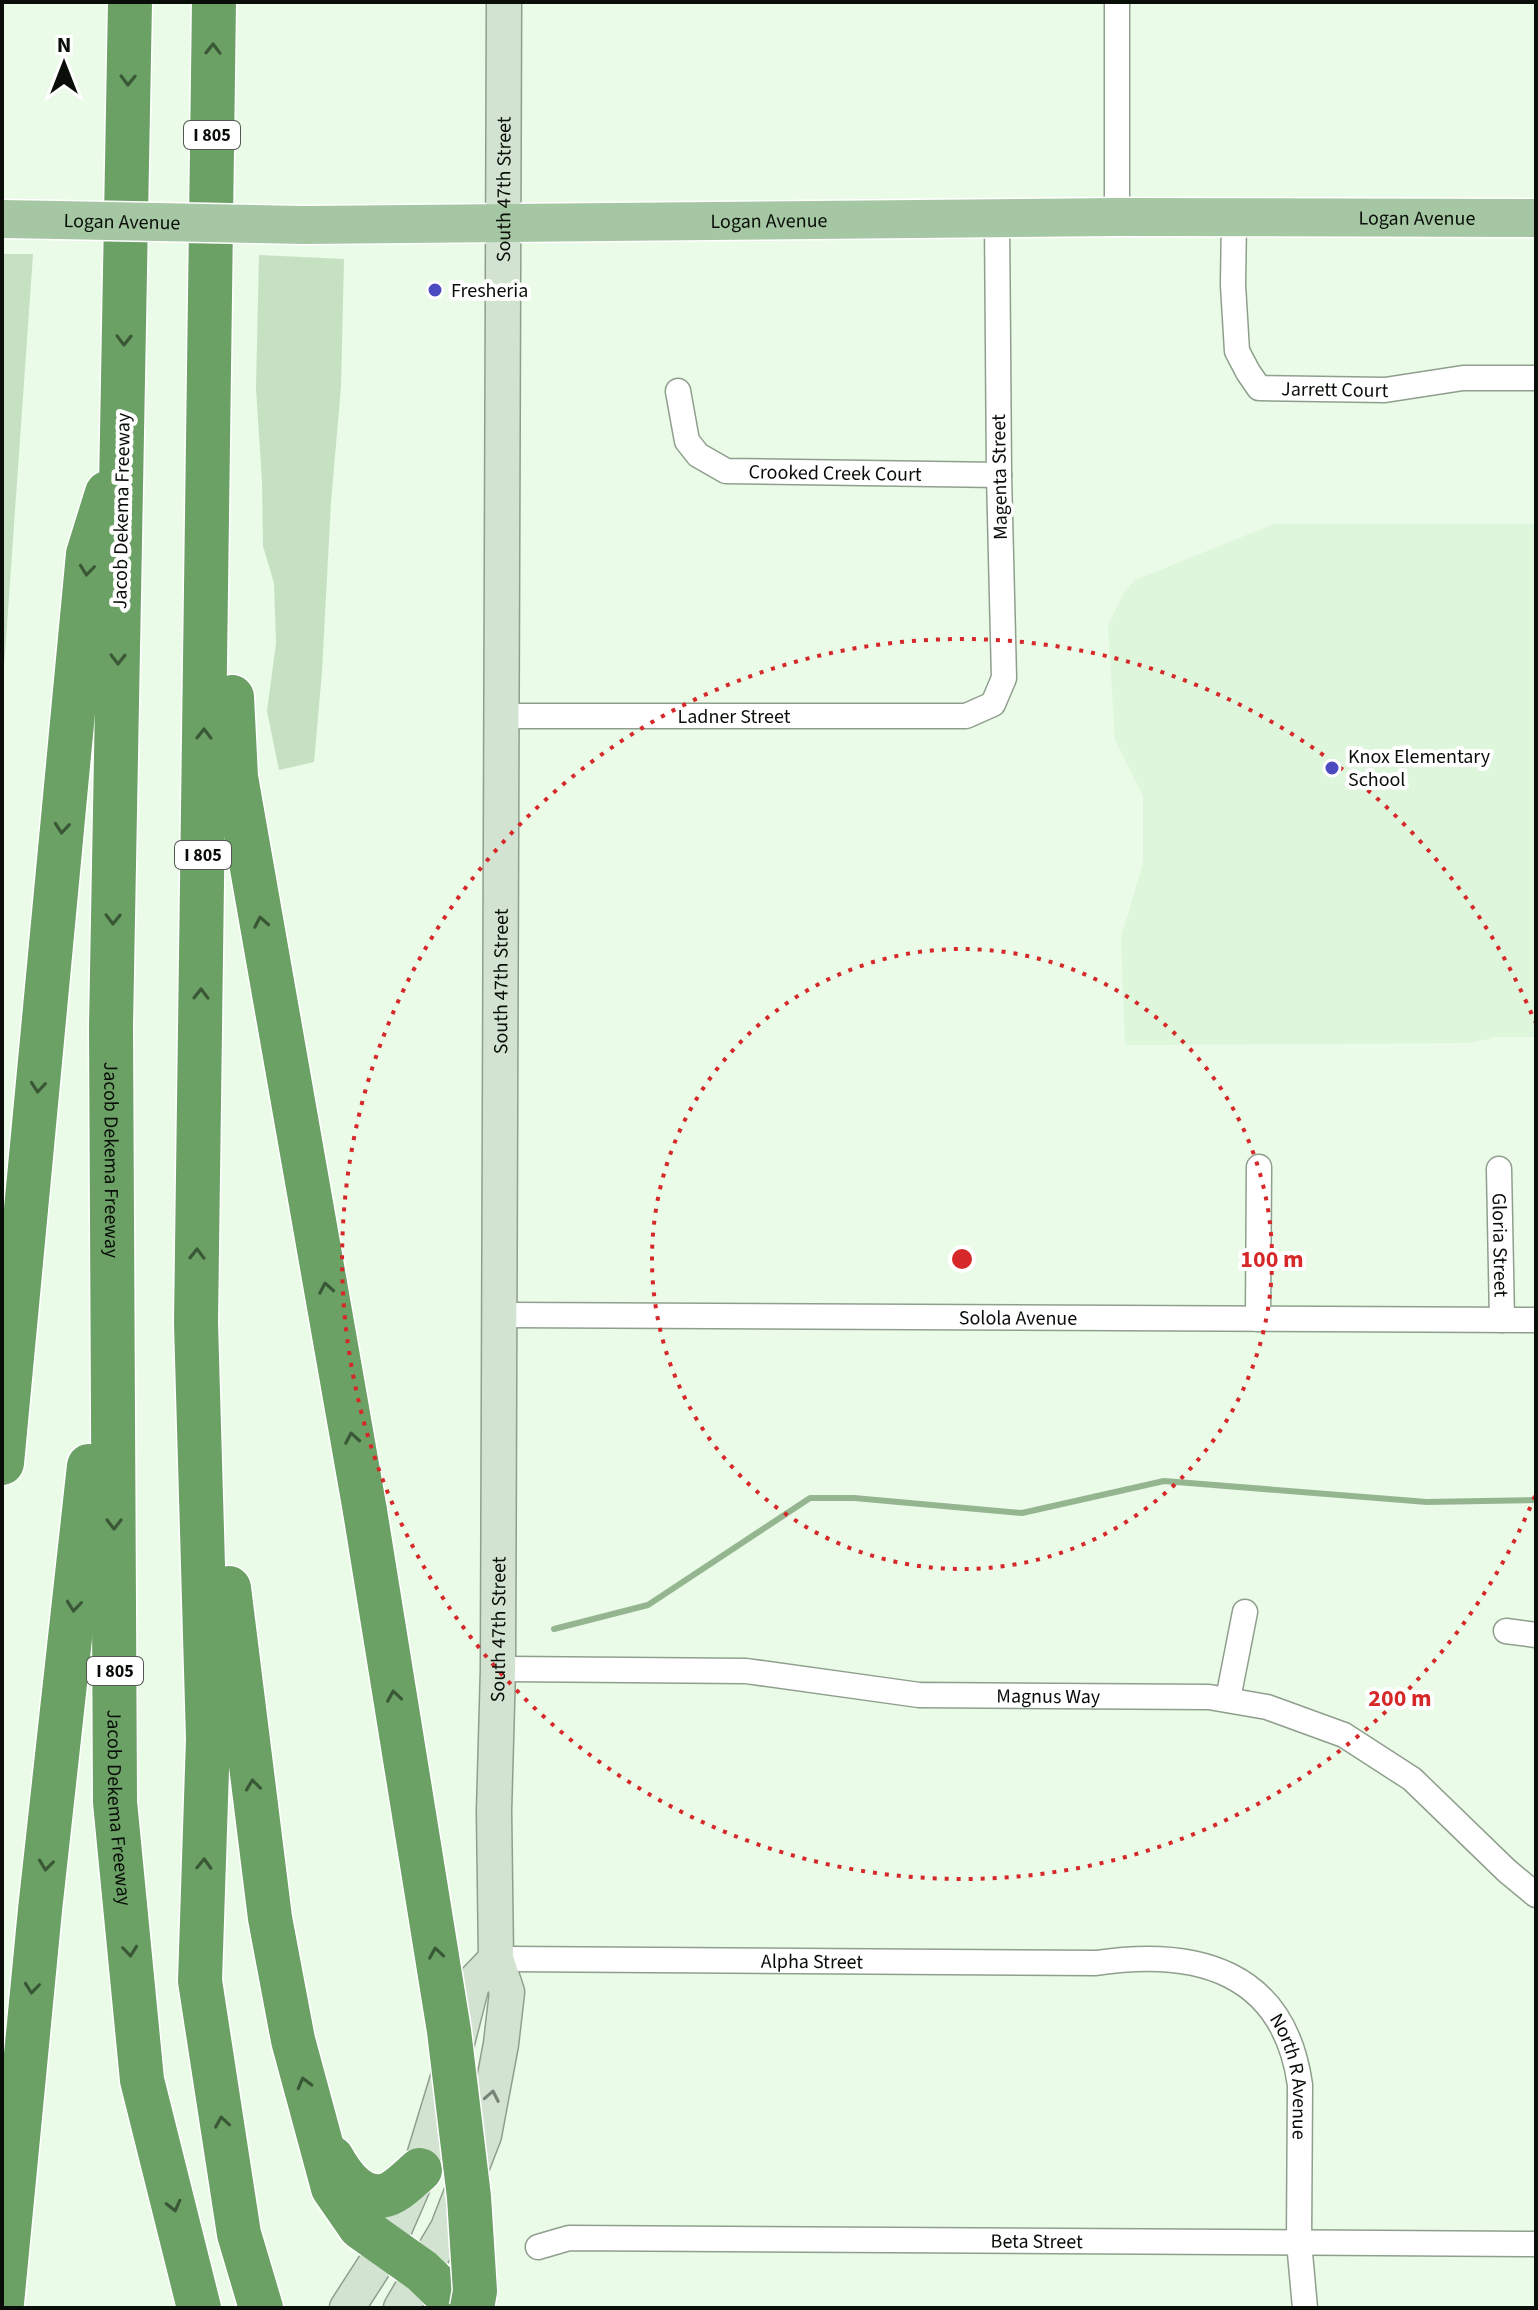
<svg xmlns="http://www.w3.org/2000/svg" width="1538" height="2310" font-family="'Source Sans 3',sans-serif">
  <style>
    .built { fill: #def6db }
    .green { fill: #c5e1c2 }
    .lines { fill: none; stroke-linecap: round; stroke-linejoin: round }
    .stream { stroke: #95b591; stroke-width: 6 }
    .minor-casing { stroke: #8f9f8d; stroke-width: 27 }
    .secondary-casing { stroke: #8f9f8d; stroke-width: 37 }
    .primary-casing { stroke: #fff; stroke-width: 41 }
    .motorway-casing { stroke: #fff; stroke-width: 47 }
    .minor { stroke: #fff; stroke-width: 24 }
    .secondary { stroke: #d3e3d1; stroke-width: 34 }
    .primary { stroke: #a6c7a3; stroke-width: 38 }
    .motorway { stroke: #6ba165; stroke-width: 44 }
    .primary-bridge-casing { stroke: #fff; stroke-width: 41; stroke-linecap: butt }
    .motorway-bridge-casing { stroke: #fff; stroke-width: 47; stroke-linecap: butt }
    .primary-bridge { stroke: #a6c7a3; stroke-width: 38 }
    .motorway-bridge { stroke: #6ba165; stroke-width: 44 }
    .oneway { stroke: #3a5836 }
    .oneway2 { stroke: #788377 }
    .ring { fill: none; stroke: #d62828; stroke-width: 4; stroke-dasharray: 4 8 }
    .poi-dot { fill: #4c4ac0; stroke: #fff; stroke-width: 3 }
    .labels { text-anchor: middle; stroke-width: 8; stroke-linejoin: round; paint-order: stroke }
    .shield { fill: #fff; stroke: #535652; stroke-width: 2 }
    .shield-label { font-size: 18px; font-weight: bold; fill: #090e08 }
    .street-label { font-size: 20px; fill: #090e08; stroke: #fff }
    .poi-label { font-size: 20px; fill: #090e08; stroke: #fff; text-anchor: start }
    .centre { fill: #d62828; stroke: #fff; stroke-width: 4 }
    .ring-label { font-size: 24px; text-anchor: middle; font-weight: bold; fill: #d62828; stroke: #fff; stroke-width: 8; stroke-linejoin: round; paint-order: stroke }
  </style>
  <rect width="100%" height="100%" fill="#eafbe7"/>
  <!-- built -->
  <path class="built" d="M1274,524H1536V1037H1496L1470,1043L1125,1045L1121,938L1143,863V796L1115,740L1108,626L1124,592L1135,580Z"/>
  <!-- green -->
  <path class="green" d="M2,254H33L2,696Z
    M259,255L344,259L341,387L331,502L322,672L314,762L279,770L267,711L276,643L274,583L263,546L262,481L256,389Z"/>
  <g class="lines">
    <!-- stream -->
    <path class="stream" d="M554,1629L648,1605L810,1498H854L1022,1513L1164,1481L1427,1502L1536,1500"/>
    <defs>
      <g id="minor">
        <path d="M1117,217V2"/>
        <path id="s1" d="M1234,218L1233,285L1237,351L1248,372L1259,388L1385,390L1463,378H1536"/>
        <path id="s2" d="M678,391L687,441L698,455L726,471L999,475"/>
        <path id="s3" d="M500,716H966L993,704L1004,678L999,475L997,219"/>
        <path id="s4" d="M1499,1169L1502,1320"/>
        <path id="s5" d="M498,1315L1536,1320"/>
        <path d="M1258,1319L1259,1167"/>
        <path d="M1506,1631L1536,1635"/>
        <path id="s6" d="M498,1669L746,1671L919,1695L1209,1697L1267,1707L1344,1735L1412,1779L1507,1871L1536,1895"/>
        <path d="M1228,1699L1245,1612"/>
        <path id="s7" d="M496,1959L1096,1963C1197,1948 1284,1971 1300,2085L1299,2242L1305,2308"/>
        <path id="s8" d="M538,2247L569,2238L1536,2244"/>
      </g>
      <g id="secondary">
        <path d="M347,2308L387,2246L420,2170L448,2078L472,1984L496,1959"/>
        <path id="s9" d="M401,2308L448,2228L484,2135L501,2044L507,1992L496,1959L494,1811L498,1669L504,2"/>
      </g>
      <g id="primary">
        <path d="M2,219L58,220"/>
        <path id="s10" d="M305,225L1117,217L1536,218"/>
      </g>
      <g id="motorway">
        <path id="s11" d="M130,2L111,1026L115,1802L142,2080L199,2308"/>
        <path d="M214,2L196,1323L208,1739L200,1981L239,2234L261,2308"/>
        <path d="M232,697L236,777L365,1511"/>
        <path d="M2,1463L88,554L107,493"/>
        <path d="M229,1588L270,1918L293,2040L333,2188L360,2227L422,2271L449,2297L456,2308"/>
        <path d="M332,2158C342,2176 358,2199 382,2196C396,2194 410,2178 420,2170"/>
        <path d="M2,2303L40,1910L89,1466"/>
      </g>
    </defs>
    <!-- minor casing -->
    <use href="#minor" class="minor-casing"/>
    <!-- secondary casing -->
    <use href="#secondary" class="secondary-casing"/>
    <!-- primary casing -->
    <use href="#primary" class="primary-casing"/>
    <!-- motorway casing -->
    <use href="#motorway" class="motorway-casing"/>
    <!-- minor -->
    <use href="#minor" class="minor"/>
    <!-- secondary -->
    <use href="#secondary" class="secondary"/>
    <!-- primary -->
    <use href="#primary" class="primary"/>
    <!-- motorway -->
    <use href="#motorway" class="motorway"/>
    <defs>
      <g id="primary-bridge">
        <path id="s12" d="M58,220L305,225"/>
      </g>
      <path id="motorway-bridge" d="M365,1511L449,2031L469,2197L475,2291L472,2308"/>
    </defs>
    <!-- primary-bridge casing -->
    <use href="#primary-bridge" class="primary-bridge-casing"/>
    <!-- motorway-bridge casing -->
    <use href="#motorway-bridge" class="motorway-bridge-casing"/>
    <!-- primary-bridge -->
    <use href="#primary-bridge" class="primary-bridge"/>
    <!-- motorway-bridge -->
    <use href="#motorway-bridge" class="motorway-bridge"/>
  </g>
  <!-- one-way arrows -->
  <defs><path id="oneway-chevron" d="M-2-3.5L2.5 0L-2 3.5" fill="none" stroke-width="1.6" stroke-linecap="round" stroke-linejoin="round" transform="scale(2)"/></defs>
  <g class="oneway">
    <use href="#oneway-chevron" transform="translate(213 49) rotate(-89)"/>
    <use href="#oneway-chevron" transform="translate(128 80) rotate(91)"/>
    <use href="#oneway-chevron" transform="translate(124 340) rotate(91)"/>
    <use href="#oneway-chevron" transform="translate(87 570) rotate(96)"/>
    <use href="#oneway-chevron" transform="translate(118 659) rotate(91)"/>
    <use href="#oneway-chevron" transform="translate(204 734) rotate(-89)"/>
    <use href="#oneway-chevron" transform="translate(62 828) rotate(95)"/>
    <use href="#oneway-chevron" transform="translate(113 919) rotate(91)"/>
    <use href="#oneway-chevron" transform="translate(261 922) rotate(-100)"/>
    <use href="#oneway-chevron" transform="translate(201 994) rotate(-89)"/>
    <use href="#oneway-chevron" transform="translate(38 1087) rotate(95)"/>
    <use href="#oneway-chevron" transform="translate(197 1254) rotate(-89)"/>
    <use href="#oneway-chevron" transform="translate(326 1288) rotate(-100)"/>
    <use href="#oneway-chevron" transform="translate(352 1438) rotate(-100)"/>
    <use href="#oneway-chevron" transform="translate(114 1524) rotate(90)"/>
    <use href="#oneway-chevron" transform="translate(74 1606) rotate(96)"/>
    <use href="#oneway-chevron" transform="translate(394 1696) rotate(-99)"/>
    <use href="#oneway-chevron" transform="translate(253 1785) rotate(-97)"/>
    <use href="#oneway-chevron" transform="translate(204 1864) rotate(-88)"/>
    <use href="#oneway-chevron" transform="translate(46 1865) rotate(97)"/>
    <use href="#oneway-chevron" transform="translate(130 1951) rotate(84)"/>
    <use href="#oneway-chevron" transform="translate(436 1953) rotate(-99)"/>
    <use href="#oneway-chevron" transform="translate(32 1988) rotate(96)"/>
    <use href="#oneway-chevron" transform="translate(304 2083) rotate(-105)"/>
    <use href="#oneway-chevron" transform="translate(222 2122) rotate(-99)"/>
    <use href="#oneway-chevron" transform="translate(174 2206) rotate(76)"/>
  </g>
  <use class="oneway2" href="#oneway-chevron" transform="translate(492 2096) rotate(-79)"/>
  <!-- distance rings -->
  <g class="ring">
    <circle cx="962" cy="1259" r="310"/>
    <path d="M1535 1496A620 620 0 1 1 1535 1022"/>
  </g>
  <!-- markers -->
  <g class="poi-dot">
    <circle cx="435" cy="290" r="8"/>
    <circle cx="1332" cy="768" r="8"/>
  </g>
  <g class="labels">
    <!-- shield labels -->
    <g class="shield">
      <rect x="184" y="121" width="56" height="28" rx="6"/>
      <rect x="175" y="841" width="56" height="28" rx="6"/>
      <rect x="87" y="1657" width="56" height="28" rx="6"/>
    </g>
    <g class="shield-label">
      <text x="212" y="141">I 805</text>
      <text x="203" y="861">I 805</text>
      <text x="115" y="1677">I 805</text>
    </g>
    <!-- street labels -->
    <g class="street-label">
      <text dy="7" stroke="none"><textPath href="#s9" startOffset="2142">South 47th Street</textPath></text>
      <text dy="7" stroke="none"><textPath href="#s10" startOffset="1112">Logan Avenue</textPath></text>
      <text dy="7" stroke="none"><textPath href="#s10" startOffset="464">Logan Avenue</textPath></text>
      <text dy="7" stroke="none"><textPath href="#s12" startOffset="64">Logan Avenue</textPath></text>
      <text dy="7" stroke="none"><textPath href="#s1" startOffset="252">Jarrett Court</textPath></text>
      <text dy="7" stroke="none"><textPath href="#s2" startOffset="210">Crooked Creek Court</textPath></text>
      <text transform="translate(999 477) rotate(-91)" y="7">Magenta Street</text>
      <text transform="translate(121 511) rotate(-89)" y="7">Jacob Dekema Freeway</text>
      <text dy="7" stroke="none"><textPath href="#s3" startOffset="234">Ladner Street</textPath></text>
      <text dy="7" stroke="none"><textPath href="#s9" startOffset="1350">South 47th Street</textPath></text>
      <text dy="7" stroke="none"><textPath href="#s11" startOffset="1158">Jacob Dekema Freeway</textPath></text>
      <text dy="7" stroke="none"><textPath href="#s4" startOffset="76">Gloria Street</textPath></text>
      <text dy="7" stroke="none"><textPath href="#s5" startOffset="520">Solola Avenue</textPath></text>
      <text dy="7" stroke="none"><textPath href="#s9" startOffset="702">South 47th Street</textPath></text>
      <text dy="7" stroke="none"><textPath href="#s6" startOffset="552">Magnus Way</textPath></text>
      <text dy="7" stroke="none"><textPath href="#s11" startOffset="1806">Jacob Dekema Freeway</textPath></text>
      <text dy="7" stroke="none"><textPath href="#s7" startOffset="316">Alpha Street</textPath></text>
      <text dy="7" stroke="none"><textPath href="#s7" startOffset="862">North R Avenue</textPath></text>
      <text dy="7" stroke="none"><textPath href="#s8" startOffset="500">Beta Street</textPath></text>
    </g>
    <!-- poi labels -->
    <g class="poi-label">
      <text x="451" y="297">Fresheria</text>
      <text x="1348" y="763">Knox Elementary<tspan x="1348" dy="23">School</tspan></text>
    </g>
  </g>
  <circle cx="962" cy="1259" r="12" class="centre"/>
  <g class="ring-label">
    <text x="1272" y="1267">100 m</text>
    <text x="1400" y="1706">200 m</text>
  </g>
  <!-- border -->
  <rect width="1538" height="2310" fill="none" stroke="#090e08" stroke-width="8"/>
  <!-- north arrow -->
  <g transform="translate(64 64)" stroke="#ffffff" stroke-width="6" paint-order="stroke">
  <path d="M0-6L14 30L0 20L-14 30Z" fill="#090e08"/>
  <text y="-12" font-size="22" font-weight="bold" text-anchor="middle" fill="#090e08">N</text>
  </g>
</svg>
